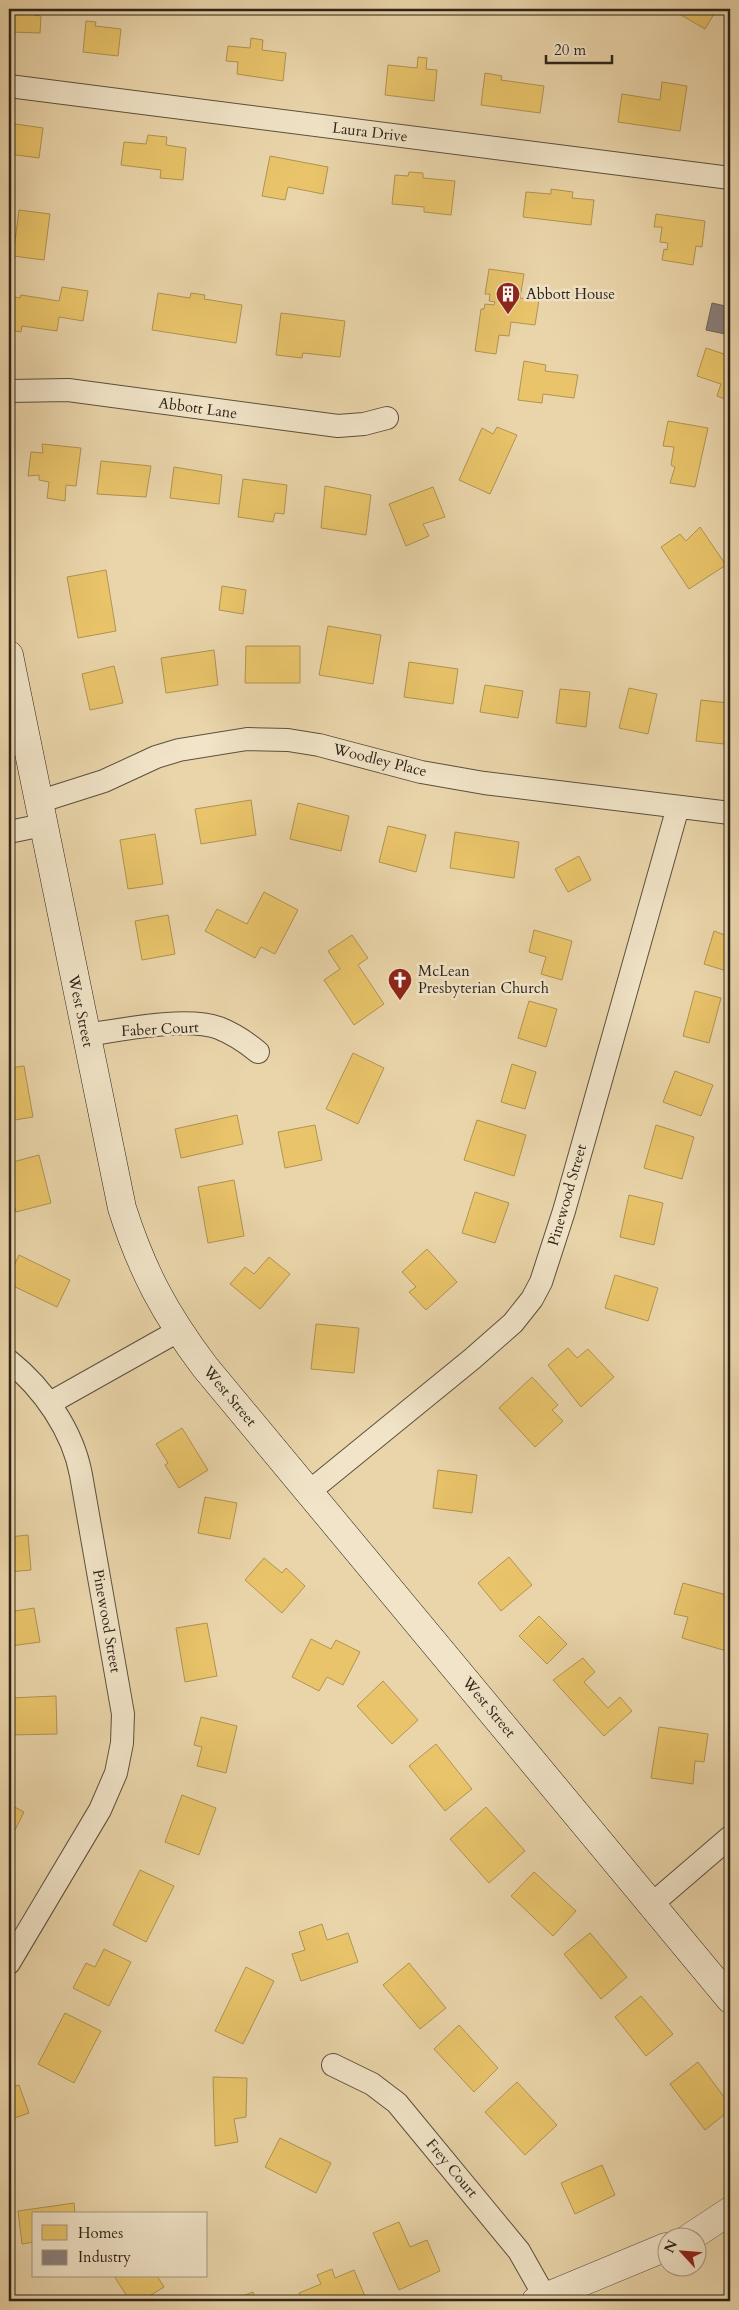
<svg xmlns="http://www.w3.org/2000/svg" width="739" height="2310" font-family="Cardo,serif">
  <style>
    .homes { fill: #e9c46a; stroke: #b09452 }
    .industry { fill: #8a817c; stroke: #6e655e }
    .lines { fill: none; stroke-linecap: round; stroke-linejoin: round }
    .minor-casing { stroke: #5c503d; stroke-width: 24 }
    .tertiary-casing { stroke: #5c503d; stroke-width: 29 }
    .secondary-casing { stroke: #2c2319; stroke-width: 29 }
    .minor { stroke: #f1e4c8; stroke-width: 22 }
    .tertiary { stroke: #f1e4c8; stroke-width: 28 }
    .secondary { stroke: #f1e4c8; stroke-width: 28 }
    .labels { text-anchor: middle; stroke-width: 5; stroke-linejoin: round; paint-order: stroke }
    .street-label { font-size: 15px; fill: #2c2319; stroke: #f1e4c8 }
    .poi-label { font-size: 15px; fill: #2c2319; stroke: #f1e4c8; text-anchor: start }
  </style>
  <rect width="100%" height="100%" fill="#ead5aa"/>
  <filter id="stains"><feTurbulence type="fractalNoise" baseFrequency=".004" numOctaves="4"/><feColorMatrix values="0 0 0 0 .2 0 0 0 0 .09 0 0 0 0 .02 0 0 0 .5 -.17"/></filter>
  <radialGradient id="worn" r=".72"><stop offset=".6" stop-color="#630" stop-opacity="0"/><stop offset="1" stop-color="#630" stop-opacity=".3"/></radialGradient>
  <!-- homes -->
  <path class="homes" d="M9,9H34V15L41,16L40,33L9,32Z
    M671,9H717L705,29Z
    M86,21L96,22L95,26L121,29L118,56L83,52Z
    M251,38L263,40L262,50L286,53L283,81L237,74L238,62L226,61L228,46L250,48Z
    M418,57L427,58L426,69L437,70L434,101L385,95L388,65L417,68Z
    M485,73L502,76L501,80L544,86L540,113L481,105Z
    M662,82L687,86L680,131L618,122L622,94L660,100Z
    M9,123L43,128L39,158L9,154Z
    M148,135L167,137L166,145L186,148L183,180L160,178L161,170L121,165L124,142L146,144Z
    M270,156L328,167L323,194L288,187L285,200L262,196Z
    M409,172L423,173V178L455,181L451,215L424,212V207L392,204L395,175L408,176Z
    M551,189L573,192L572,198L594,200L591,225L523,217L526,192L551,194Z
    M19,210L50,214L44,260L13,256Z
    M656,214L705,221L702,247L696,246L693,265L662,260L664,249L667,250L668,243L660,242L662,227H654Z
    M489,269L524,274L520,298L539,300L535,325L511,322L509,336L499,335L496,354L475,351L481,309H484L485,304L494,305L495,302L489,301L490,294H485Z
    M62,287L88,291L83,321L59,317L57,331L22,326L21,332L9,330V296L20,298L21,295L59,301Z
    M158,293L190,298L191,293L205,295L204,299L242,305L236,343L152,330Z
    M281,313L345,321L340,357L303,353L302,358L276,355Z
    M706,348L730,356V401L717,396L721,384L697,376Z
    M524,361L546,365L545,371L578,375L574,398L543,394L542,403L518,400Z
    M668,421L708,428L695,487L670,483L675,467L671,465L674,447L663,446Z
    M497,427L517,435L490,494L459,480L482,428L493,434Z
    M42,444L81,448L76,486L66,485L65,501L47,498L49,482L39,480V475L28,476L31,452L43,453Z
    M101,461L151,466L146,497L97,494Z
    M174,467L222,475L219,504L170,498Z
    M243,479L287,485L284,514L275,513L273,522L238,517Z
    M325,486L371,495L366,535L321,528Z
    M433,487L445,517L423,524L429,536L406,546L389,504Z
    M700,527L726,565L689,589L661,547L680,534L686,541Z
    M106,570L116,631L78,638L67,577Z
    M222,586L246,590L243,614L219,610Z
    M328,626L381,635L373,684L319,675Z
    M246,646H300V683H245Z
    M214,650L218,685L166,693L161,658Z
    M409,662L458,669L453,704L404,697Z
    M114,666L123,703L90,710L82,674Z
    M485,685L523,691L518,718L480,712Z
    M629,688L657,694L648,734L619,728Z
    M560,689L590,692L586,727L556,723Z
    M701,700L728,703L724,744L696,741Z
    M251,800L256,835L201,844L195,809Z
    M298,803L349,816L341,851L290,839Z
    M388,826L426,835L416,872L379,862Z
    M455,832L519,842L514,878L450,868Z
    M155,834L163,884L128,889L120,840Z
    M579,856L591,880L568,892L555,869Z
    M264,892L298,910L275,954L261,947L255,958L205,931L217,909L247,924Z
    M168,915L175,954L142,960L135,921Z
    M534,930L572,941L562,980L541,974L546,957L529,952Z
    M714,931L730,937V972L704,964Z
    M352,935L368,958L358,965L384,1004L354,1025L324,980L340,969L328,951Z
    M10,987L14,1036L9,1037V988Z
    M695,991L721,998L709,1043L683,1036Z
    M529,1001L557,1009L546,1047L518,1038Z
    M353,1053L384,1068L358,1124L326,1109Z
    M512,1064L536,1072L525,1109L501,1102Z
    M24,1066L33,1117L9,1121V1068Z
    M675,1071L713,1085L701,1116L663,1102Z
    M237,1115L243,1144L181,1158L175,1129Z
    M477,1120L526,1135L514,1176L464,1160Z
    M315,1125L322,1160L285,1168L278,1132Z
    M656,1125L694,1137L682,1179L644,1168Z
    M39,1155L51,1203L16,1212L9,1183V1163Z
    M234,1180L244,1236L208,1243L198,1187Z
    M475,1192L509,1203L495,1243L462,1233Z
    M629,1195L663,1203L654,1245L620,1237Z
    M427,1249L457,1282L426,1310L409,1292L416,1287L402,1272Z
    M19,1255L70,1280L57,1307L9,1284V1276Z
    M269,1257L290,1274L260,1309L230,1284L245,1267L254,1274Z
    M615,1275L658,1288L648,1321L605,1308Z
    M316,1324L359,1328L354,1373L311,1369Z
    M568,1348L577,1358L588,1349L614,1377L581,1407L548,1365Z
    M532,1377L558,1405L552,1410L563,1421L535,1447L499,1408Z
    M182,1428L208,1470L179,1488L165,1465L168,1463L156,1444Z
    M438,1470L477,1475L472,1513L433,1508Z
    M205,1497L237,1503L230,1539L198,1533Z
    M28,1535L31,1570L9,1572V1537Z
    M509,1557L532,1585L501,1611L478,1583Z
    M264,1558L282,1573L286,1568L305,1586L282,1613L245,1580Z
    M683,1583L730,1596L727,1610L730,1611V1652L682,1638L688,1617L674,1614Z
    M34,1608L40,1642L11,1646L14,1662L9,1663V1612Z
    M539,1616L567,1644L547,1664L519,1636Z
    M207,1623L217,1676L185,1682L176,1628Z
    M311,1639L331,1649L336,1640L360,1652L343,1685L327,1677L319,1691L292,1677Z
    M583,1658L595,1672L584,1682L608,1708L620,1697L632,1711L604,1736L553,1680Z
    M383,1681L418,1720L392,1744L357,1706Z
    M56,1696L57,1734L11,1735L10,1698Z
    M201,1717L237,1726L226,1773L197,1766L202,1747L194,1745Z
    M659,1727L708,1734L704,1762L695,1761L693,1784L651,1778Z
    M436,1744L472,1789L445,1811L409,1766Z
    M182,1795L216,1808L199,1855L165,1842Z
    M9,1804L24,1812L9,1842Z
    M486,1807L525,1851L489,1883L450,1839Z
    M140,1870L174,1886L146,1942L113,1925Z
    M534,1872L576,1911L553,1936L511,1896Z
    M322,1924L327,1940L348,1933L358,1962L301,1981L292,1954L305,1950L299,1932Z
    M590,1933L627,1977L601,1999L564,1954Z
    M104,1949L131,1962L109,2006L73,1988L86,1963L95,1967Z
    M409,1963L446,2008L420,2029L383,1985Z
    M246,1967L274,1981L243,2044L215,2031Z
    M641,1996L673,2034L646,2056L615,2017Z
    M65,2013L101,2031L74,2083L38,2064Z
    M459,2025L498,2068L474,2092L434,2049Z
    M698,2062L730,2105V2110L705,2130L670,2084Z
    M213,2077L247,2078L246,2117L234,2119L238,2142L215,2146Z
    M517,2082L557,2125L525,2155L485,2112Z
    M19,2085L29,2113L9,2120V2088Z
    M280,2138L331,2163L316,2193L265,2167Z
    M602,2165L615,2195L575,2214L561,2183Z
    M74,2203L75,2214H34V2242L22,2244L18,2211Z
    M399,2222L410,2247L427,2240L440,2271L399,2290L373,2233Z
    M332,2269L335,2278L354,2270L367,2301H303L299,2293L321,2284L317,2275Z
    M114,2276H157L164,2287L141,2301H130Z
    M253,2292L256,2301H229Z"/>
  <!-- industry -->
  <path class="industry" d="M712,303L730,307V335L706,330Z"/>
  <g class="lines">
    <defs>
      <path id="minor" d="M9,86L730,178
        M9,391L68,390L338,426L364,424L387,418
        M38,802L104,781L156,757L179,750L247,739L288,740L319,745L421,772L484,783L730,813
        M9,832L43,825
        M86,1035C122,1030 185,1016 219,1028C234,1034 246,1042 258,1052
        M9,1361C43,1388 73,1431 81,1475L123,1714L122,1743L116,1773L100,1810L9,1963
        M50,1403L178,1331
        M310,1491L472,1359L513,1323L532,1299L541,1282L564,1211L678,807
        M652,1904L730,1837
        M333,2065L372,2084L397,2103L519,2251L545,2297"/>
      <path id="tertiary" d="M689,2238L730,2211
        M536,2301L666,2247"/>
      <path id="secondary" d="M9,655L122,1208C142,1271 165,1314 205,1367L730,1999"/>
    </defs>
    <!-- minor casing -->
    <use href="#minor" class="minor-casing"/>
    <!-- tertiary casing -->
    <use href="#tertiary" class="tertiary-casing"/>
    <!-- secondary casing -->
    <use href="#secondary" class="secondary-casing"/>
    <!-- minor -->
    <use href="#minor" class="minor"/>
    <!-- tertiary -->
    <use href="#tertiary" class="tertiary"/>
    <!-- secondary -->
    <use href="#secondary" class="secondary"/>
  </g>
  <!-- icons -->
  <defs>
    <symbol id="building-pin" viewBox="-11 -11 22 30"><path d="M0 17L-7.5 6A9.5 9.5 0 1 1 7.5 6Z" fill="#8f2418" stroke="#f1e4c8"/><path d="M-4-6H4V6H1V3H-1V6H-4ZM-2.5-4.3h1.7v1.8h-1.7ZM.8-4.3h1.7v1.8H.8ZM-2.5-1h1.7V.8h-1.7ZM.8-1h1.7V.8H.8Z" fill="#fff"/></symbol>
    <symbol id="church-pin" viewBox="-11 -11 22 30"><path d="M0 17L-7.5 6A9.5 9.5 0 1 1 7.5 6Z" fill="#8f2418" stroke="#f1e4c8"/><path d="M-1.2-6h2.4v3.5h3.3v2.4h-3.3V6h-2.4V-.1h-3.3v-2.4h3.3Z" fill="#fff"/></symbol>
  </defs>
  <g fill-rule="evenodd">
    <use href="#building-pin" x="494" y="280" width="28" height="38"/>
    <use href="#church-pin" x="386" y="966" width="28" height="38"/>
  </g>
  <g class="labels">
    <!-- street labels -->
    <g class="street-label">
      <text transform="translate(370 132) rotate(7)" y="5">Laura Drive</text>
      <text transform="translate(198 408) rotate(8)" y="5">Abbott Lane</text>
      <text transform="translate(380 760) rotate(14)" y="5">Woodley Place</text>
      <text transform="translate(81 1011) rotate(78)" y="5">West Street</text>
      <text transform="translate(160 1029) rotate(-3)" y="5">Faber Court</text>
      <text transform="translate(567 1195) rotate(-74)" y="5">Pinewood Street</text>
      <text transform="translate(230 1396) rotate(50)" y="5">West Street</text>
      <text transform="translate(107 1621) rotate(80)" y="5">Pinewood Street</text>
      <text transform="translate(489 1707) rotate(50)" y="5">West Street</text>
      <text transform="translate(452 2168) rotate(50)" y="5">Frey Court</text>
    </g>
    <!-- poi labels -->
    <g class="poi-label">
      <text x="526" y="299">Abbott House</text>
      <text x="418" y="976">McLean<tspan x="418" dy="17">Presbyterian Church</tspan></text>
    </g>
  </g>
  <!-- margin -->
  <rect width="739" height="2310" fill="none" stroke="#ead5aa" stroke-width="30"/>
  <rect x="10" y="10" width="719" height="2290" fill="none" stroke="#2c2319" stroke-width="2.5"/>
  <rect x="15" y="15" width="709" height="2280" fill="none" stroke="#2c2319"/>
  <!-- legend -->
  <rect x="32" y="2212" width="175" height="65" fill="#f1e4c8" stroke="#a29782"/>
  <rect x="42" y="2225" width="25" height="15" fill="#e9c46a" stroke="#a29782"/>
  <text x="78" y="2238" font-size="15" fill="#2c2319">Homes</text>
  <rect x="42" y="2250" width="25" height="15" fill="#8a817c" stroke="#a29782"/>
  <text x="78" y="2262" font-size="15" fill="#2c2319">Industry</text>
  <!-- north arrow -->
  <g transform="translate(682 2252) rotate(296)"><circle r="24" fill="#f1e4c8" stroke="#a29782"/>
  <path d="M0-4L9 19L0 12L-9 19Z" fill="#8f2418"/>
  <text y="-8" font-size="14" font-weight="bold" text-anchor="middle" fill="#2c2319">N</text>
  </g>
  <!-- scale -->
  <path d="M546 55v8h66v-8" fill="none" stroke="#2c2319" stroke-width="2.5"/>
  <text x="554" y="55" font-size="15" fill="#2c2319" stroke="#f1e4c8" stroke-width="4" paint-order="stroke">20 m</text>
  <rect width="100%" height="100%" filter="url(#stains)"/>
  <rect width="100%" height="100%" fill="url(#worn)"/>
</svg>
